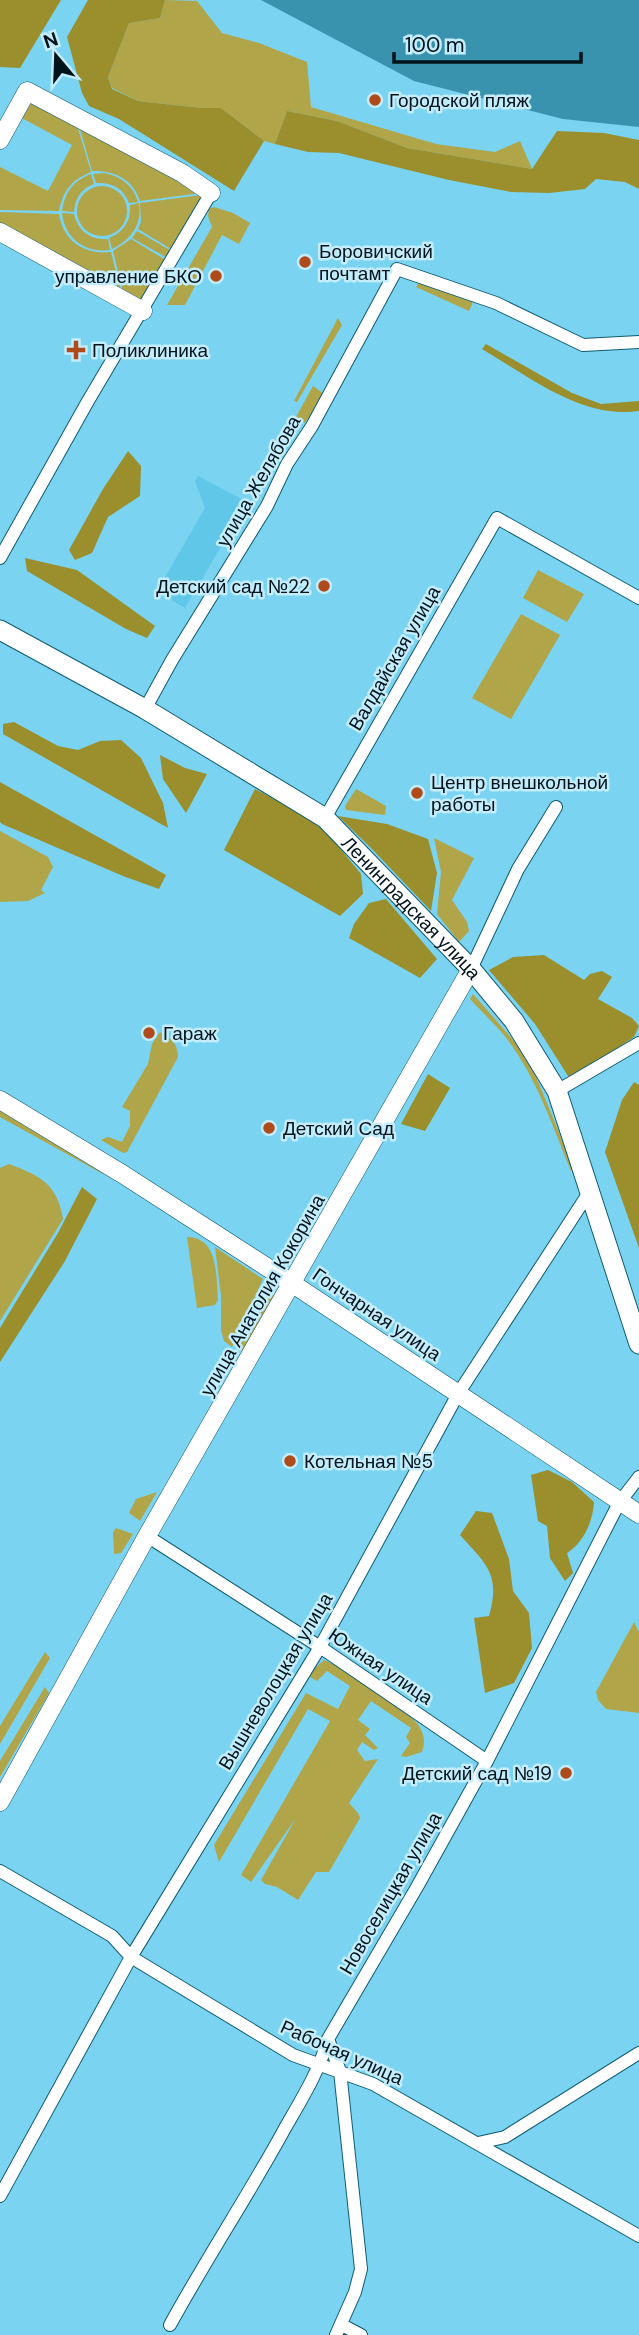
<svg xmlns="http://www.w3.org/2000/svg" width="639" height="2335" font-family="'DM Sans',sans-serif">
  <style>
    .built { fill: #61c7e8 }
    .green { fill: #b1a549 }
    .forest { fill: #9b8e2c }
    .water { fill: #3993af }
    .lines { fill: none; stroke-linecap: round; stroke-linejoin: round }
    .street-casing { stroke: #0f5c71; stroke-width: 14 }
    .secondary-casing { stroke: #0f5c71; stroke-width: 19 }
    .primary-casing { stroke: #0f5c71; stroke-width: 21 }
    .street { stroke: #fff; stroke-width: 12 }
    .secondary { stroke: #fff; stroke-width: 18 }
    .primary { stroke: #fff; stroke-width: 19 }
    .poi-dot { fill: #af4a1b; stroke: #c3edfc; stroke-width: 2.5 }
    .labels { text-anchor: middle; stroke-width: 5; stroke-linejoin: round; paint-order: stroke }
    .poi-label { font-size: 19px; fill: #00131b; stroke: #c3edfc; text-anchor: start }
    .street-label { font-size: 19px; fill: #00131b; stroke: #c3edfc }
  </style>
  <rect width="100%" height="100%" fill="#7ad3f1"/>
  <!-- built -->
  <path class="built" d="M198,476L247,502L185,608L157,591L205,508L195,481Z"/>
  <!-- green -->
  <path class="green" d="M165,0L197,1L222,33L259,43L307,62L311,107L436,144L495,152L520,141L532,169L407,148L337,121L287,111L275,144L264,141L221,108H201L138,101L112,88L108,77L129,23L160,18Z
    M29,94L75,118L91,172C71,180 63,191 59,211L0,210V167L48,191L72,145L18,116Z
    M77,119L209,192L140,201C133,179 114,170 92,171Z
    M105,173C121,177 133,185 138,202L129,203C123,188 112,182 96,183L93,174Z
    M91,174L94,184C81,189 75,198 74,212L62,211C65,192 73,181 91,174Z
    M77 211a25 25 0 1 1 50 0a25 25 0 1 1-50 0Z
    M209,194L176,252L138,229L141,222L140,203Z
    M139,203C142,225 131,240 112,249L109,238C124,232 131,221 130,205Z
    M214,207L233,213L250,223L239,244L222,235L185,305H167L212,227L208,216L209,209Z
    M0,212L59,214C63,241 84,255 111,252L123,299L0,230Z
    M62,213L74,214C78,231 90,240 108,239L110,250C85,253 65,239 62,213Z
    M137,231L175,253L171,260L132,238Z
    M131,239L169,262L142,309L125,300L113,251Z
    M420,281L473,302L469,311L416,287Z
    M338,318L342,325L297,402L294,401Z
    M313,386L324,394L305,423L296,417Z
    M538,570L584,594L567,622L523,598Z
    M521,614L560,635L511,719L472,698Z
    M356,789L386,806L385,815L346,810L345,806Z
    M0,831L48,857L53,867L41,890L45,893L28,901L0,902Z
    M434,838L474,858L452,900L467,922L469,931L459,942L437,914L441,872Z
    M473,994L522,1050L532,1067L572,1164L571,1171C553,1127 536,1077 507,1039C496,1025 482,1012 470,999Z
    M160,1032C171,1038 178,1044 178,1057L127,1152L123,1153L101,1140L108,1137L122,1142L130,1126V1111L122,1107L148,1064L152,1044Z
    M0,1108L102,1170L103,1174L0,1117Z
    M9,1164C40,1176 57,1183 63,1219L0,1321V1168Z
    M187,1237C219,1237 216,1277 218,1300L215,1305L197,1308Z
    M215,1247L263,1279L232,1347L224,1341L221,1330V1296Z
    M270,1286L274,1299L245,1350H242L239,1348Z
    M157,1492L140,1521L129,1513L136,1499Z
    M116,1528L133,1534L121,1553L114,1554L113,1532Z
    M634,1622L639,1632V1713L606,1709L598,1700L596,1692Z
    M45,1652L50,1658L0,1744V1726Z
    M324,1660L335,1665C353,1678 409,1710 419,1726C425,1736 425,1742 422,1752L406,1757L401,1756L410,1743L406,1737L411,1728L371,1701L358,1720L370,1729L365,1735L378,1748L374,1750L362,1742L357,1750L365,1761L378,1759L349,1803L358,1813L360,1818L329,1872H316L298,1900L277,1887L265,1884L261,1880L296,1818L251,1882L241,1875L330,1721L308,1709L219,1862L214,1845L306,1693L338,1709L350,1686L327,1671L317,1681L310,1677L315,1668Z
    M45,1687L49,1693L0,1777V1761Z"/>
  <!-- forest -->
  <path class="forest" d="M0,0H61L20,68L0,67Z
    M88,0H165L160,18L129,23L108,77L112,89L138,101L201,108H221L264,141L234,191L119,119L89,106L82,93L67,37Z
    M287,111L337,121L407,148L532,169L557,131L604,133L639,140V189L625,182L596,179L585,189L549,193L511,192L449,180L339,153L308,152L275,144Z
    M486,344L572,393L601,404L639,401V411C581,419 530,377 482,349Z
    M128,451L141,466L140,496L108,517L92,553L75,560L69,550L103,489Z
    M25,558L77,570L155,626L147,638L126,629L27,571Z
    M14,722L58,746L78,750L100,741L121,740L141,758L163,803L168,828L3,734V724Z
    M160,755L185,768L207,774L186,813L163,779Z
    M0,782L166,875L159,889L123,876L2,824L0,822Z
    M255,789L305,815L330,836L361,874L363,894L340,916L224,850Z
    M338,816L387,824L428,839L437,873L431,911L372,849Z
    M386,899L437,959L420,978L349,938L354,924L369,903Z
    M544,955L584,980L590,974L602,971L612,977L598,999L632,1018L639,1026L634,1037L570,1079L535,1024L489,970L513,957Z
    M428,1074L450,1088L425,1131L401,1124Z
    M634,1082L639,1085V1248L605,1152L622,1100Z
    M82,1187L97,1199L65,1261L0,1362V1328L58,1233Z
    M548,1470L572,1482L594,1502C593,1521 584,1542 567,1553L573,1573L565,1581L550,1558L547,1526L538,1521L531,1475Z
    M476,1511L492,1513L509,1559L513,1591L529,1613L532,1648L514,1683L485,1693L474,1618L489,1616C501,1574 486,1564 460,1535Z"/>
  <!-- water -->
  <path class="water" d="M261,0H639V127L563,119L414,81Z"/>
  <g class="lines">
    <defs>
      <path id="street" d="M0,558L88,401L211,193
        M145,709L172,660L267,506L287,464L312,426L397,269L496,303L583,345L639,342
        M325,818L497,518L639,598
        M471,969L518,869L556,807
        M557,1091L639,1043
        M147,1536L320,1647L487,1761
        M0,1871L112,1936L131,1957L293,2055L373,2084L639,2236
        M328,2039L340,2071L361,2269L355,2292L336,2335
        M478,2143L505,2137L639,2053
        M0,2196L131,1957L320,1647L458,1394L590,1191
        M170,2325C206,2259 248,2196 284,2130C301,2100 319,2072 328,2039L417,1887L487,1761L619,1503L639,1477
        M342,2325L361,2335"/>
      <path id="secondary" d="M0,140L27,91L182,173L211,193
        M0,232L143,311
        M0,1100L124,1175L293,1284L639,1514
        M0,1802L147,1536L471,969"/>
      <g id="primary">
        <path id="s1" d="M0,630L145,709L325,818L471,969L514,1021L557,1091L639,1344"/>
      </g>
    </defs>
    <!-- street casing -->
    <use href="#street" class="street-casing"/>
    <!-- secondary casing -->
    <use href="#secondary" class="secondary-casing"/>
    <!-- primary casing -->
    <use href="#primary" class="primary-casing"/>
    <!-- street -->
    <use href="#street" class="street"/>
    <!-- secondary -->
    <use href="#secondary" class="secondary"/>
    <!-- primary -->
    <use href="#primary" class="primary"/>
  </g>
  <!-- markers -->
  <g class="poi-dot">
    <circle cx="375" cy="100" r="7"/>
    <circle cx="305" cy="262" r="7"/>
    <circle cx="216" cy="276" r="7"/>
    <path d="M72.5 339.5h7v7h7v7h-7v7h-7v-7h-7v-7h7z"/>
    <circle cx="324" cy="586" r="7"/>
    <circle cx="417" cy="793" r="7"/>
    <circle cx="149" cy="1033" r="7"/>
    <circle cx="269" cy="1128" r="7"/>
    <circle cx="290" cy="1461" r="7"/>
    <circle cx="566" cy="1773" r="7"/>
  </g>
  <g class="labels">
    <!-- poi labels -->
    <g class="poi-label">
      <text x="389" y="107">Городской пляж</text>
      <text x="319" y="258">Боровичский<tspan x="319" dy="22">почтамт</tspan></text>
      <text x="202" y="283" text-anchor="end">управление БКО</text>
      <text x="92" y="357">Поликлиника</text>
      <text x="310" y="593" text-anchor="end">Детский сад №22</text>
      <text x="431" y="789">Центр внешкольной<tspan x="431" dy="22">работы</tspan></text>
      <text x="163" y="1040">Гараж</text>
      <text x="283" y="1135">Детский Сад</text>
      <text x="304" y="1468">Котельная №5</text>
      <text x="552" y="1780" text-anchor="end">Детский сад №19</text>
    </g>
    <!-- street labels -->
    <g class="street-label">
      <text transform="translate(258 481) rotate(-60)" y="7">улица Желябова</text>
      <text transform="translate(394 658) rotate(-60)" y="7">Валдайская улица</text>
      <text dy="7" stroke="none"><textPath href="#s1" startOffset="500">Ленинградская улица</textPath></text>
      <text transform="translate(262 1295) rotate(-60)" y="7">улица Анатолия Кокорина</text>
      <text transform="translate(377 1314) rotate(34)" y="7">Гончарная улица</text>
      <text transform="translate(381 1666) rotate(34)" y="7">Южная улица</text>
      <text transform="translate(275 1681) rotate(-59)" y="7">Вышневолоцкая улица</text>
      <text transform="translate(390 1893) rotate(-60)" y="7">Новоселицкая улица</text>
      <text transform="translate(342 2052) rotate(24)" y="7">Рабочая улица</text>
    </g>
  </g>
  <!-- north arrow -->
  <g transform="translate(56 56) rotate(341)" stroke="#c3edfc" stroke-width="5" paint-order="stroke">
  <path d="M0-5L12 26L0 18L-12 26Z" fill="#00131b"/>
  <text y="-10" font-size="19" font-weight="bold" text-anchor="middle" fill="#00131b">N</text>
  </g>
  <!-- scale -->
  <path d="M394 52v10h187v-10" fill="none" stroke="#00131b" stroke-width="3.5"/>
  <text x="405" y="52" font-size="21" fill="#00131b" stroke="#c3edfc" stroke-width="5" paint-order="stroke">100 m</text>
</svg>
